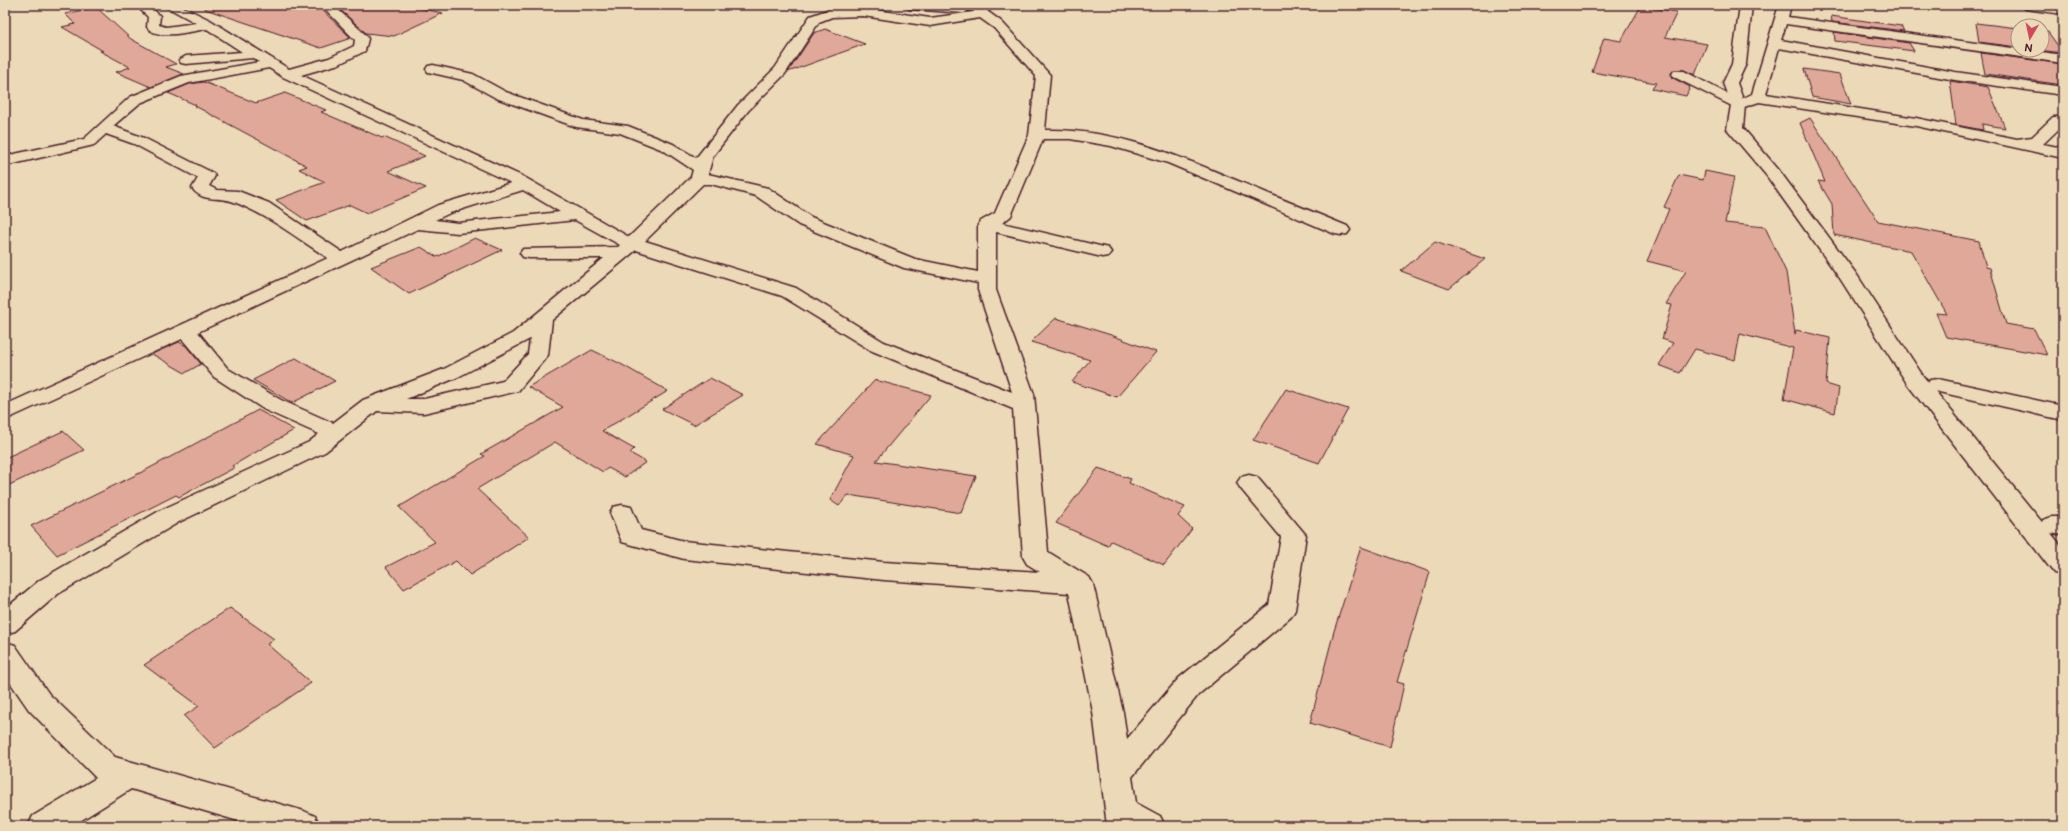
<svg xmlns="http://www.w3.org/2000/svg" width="2068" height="831" font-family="'Balsamiq Sans',sans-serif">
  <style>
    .building { fill: #e0a899; stroke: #4a1f2b }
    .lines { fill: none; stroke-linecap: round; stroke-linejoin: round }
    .street-casing { stroke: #4a1f2b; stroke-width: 3 }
    .secondary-casing { stroke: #4a1f2b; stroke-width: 3 }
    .street { fill: #ecd9b7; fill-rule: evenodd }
    .secondary { fill: #ecd9b7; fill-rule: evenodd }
  </style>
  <rect width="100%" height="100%" fill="#ecd9b7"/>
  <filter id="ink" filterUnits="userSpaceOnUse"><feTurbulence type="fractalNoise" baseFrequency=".025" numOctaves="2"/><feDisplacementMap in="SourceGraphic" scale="8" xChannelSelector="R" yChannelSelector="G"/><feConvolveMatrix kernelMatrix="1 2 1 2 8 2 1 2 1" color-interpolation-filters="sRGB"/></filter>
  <g filter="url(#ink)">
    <!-- building -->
    <path class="building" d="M205,5H317L351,38L321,48L205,9Z
      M335,5H405L443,13L394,36L366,33Z
      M1641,6L1677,12L1665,37L1707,44L1695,75L1684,70H1674L1671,73L1673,78L1690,87L1686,96L1652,89L1656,83L1592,72L1604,38L1621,41Z
      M96,7L131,39L176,64L166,67L184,74L151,87L116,72L130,67L100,51H103L62,27L75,24L65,14Z
      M1831,16L1901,26L1904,31L1832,22Z
      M1976,23L2018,28V47L1979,42Z
      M825,29L865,44L788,72L814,33Z
      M2042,31L2048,32L2063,53L2038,50H2042Z
      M1834,32L1909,43L1914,51L1835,41Z
      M1981,53L2063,64V85L1985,74Z
      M1804,69L1840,74L1851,104L1812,97Z
      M1950,81L1988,87L2005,128L1982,124L1983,130L1956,125Z
      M204,82L256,103L285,93L326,110L321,112L382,138L384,137L425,156L388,171L426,188L367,213L350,205L307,221L276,200L325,182L299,169L307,166L195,106L196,105L168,93L189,84Z
      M1810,118L1878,221L1979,241L1986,267L1990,268L2006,324L2034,329L2047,355L1946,337L1936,313L1947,314L1911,251L1834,235L1832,204L1818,181L1825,182L1800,123Z
      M1705,171L1734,177L1725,223L1765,227L1786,272L1795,334L1796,330L1830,338L1826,384L1839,388L1835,413L1784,399L1793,348L1740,334L1735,360L1695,349L1680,373L1659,365L1673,343L1662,339L1672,305L1666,304L1686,271L1647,261L1669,209L1664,207L1679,175L1703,180Z
      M475,238L502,250L409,294L371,267L421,247L437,257Z
      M1435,242L1485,259L1449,289L1401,271Z
      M1056,318L1111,335L1156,352L1117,397L1072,382L1090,360L1031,342Z
      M179,342L186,346L201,364L185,373L152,354Z
      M592,350L619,363L668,391L602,431L634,449L630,453L646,462L625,477L608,468L603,472L555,442L477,489L529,537L470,575L456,561L404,589L386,567L435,542L399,507L485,456L481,454L563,407L528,387Z
      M296,358L335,381L292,403L253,380Z
      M710,378L743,395L694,425L662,409Z
      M875,380L931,395L876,461L976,476L961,513L848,495L839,506L830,500L854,455L817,444Z
      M1286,389L1348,409L1319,463L1253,440Z
      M258,410L294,430L232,466L234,468L179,497L176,495L57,555L31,526L146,470Z
      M63,431L84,450L5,487V458Z
      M1098,468L1131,479L1129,483L1185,507L1178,516L1192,529L1164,565L1111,541L1108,546L1056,523Z
      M1361,547L1430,572L1397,682L1404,684L1390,747L1310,723L1334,631Z
      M230,608L274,639L267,644L311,683L215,748L184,716L199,706L144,665Z"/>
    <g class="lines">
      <defs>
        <path id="street" d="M136,5H149L160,16L159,25L166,27L196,23L163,5H179L210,20L289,69L329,58L354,46L355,40L328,12L318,5H333L367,36L368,39L365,51L339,64L301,75L524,177L629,237L691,177L693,170L663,150L620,133L576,127L496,98L463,80L428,72L426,69L428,66L433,65L473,74L506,92L583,120L628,126L673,144L696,158L738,105L775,68L810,16L830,9L863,8L930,18L973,12L980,5H992L991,9L987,11L1002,22L1050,75L1045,130C1112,128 1177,155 1238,181C1274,196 1311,211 1347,226L1350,230L1347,234L1341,235L1335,234L1168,163L1111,146L1070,139H1043L1011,216L1002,223L1108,248L1111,252L1108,256L1102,257L996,232V290L1034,394L1048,552L1089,577L1093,584L1123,712L1127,739L1179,678L1269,605L1281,537L1241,489L1237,483L1241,477L1249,475L1257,477L1306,535L1295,610L1291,617L1199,694L1132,777L1136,803L1160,816L1165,826H1107L1093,712L1069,593L884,580L684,559L622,542L610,513L613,507L622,505L631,507L641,530L684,541L884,562L1040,572L1027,564L1023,557L1013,409L870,350L782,296L636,250L552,320L548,355L518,391L424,413L377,411L325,452L179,522L58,594L15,631L5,634V609L40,580L161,510L309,442L319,434L265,410L214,377L182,339L5,420V405L328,258C297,238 268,215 234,202C220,196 202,203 192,188L198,178L134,144L106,134L94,145L5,166V156L84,139L130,97L181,76L259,62L253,58L186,64L181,63L179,60L186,56L242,52L207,29C192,31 156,41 147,27L148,17ZM863,16L930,26L980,18L994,28L1036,76L1029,135L995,213L981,221L978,225V272L915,259L811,217L768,188L708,174L713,156L748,111L785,74L819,22L832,17ZM269,68L283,77L511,183L438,205L342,252L269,203L238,191L217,190L209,186L215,176L213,173L144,138L113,126L140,103L189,83ZM703,184H711L756,196L799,225L904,268L978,283V290L1012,392L884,342L796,288L645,241ZM523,190L560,212L458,223L435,220L450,213ZM575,220L620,245L618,247L523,249L520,253L523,257L529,258H604L513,333L444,369L363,400L333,423L281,400L228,369L198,332L418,229L458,233ZM530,339L528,354L503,381L424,399H406L458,377Z
          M904,5H959L968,6L970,9L964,13L910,9Z
          M1779,5H1791L1788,17L2063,55V63L1786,24L1781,40L1955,72L2063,87V95L1955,80L1779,48L1766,94L1916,118L2017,139L2032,137L2053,117H2063V125L2043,144L2063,148V158L1916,126L1759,102L1738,109L1674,77L1672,74L1674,71H1684L1739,100L1752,94Z
          M2020,5L2063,6V14L2026,9Z
          M1938,379L2063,406V420L1930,390L1927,385L1930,380Z
          M2052,517H2063V535L2043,532L2040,526L2043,520Z
          M5,642L15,645L49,694L115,757L304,811L315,816L320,826H255L131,789L72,826H28L33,816L96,778L29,710L5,675Z"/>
        <path id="secondary" d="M1740,5H1752L1746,64L1737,83L1745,105L1743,128L1778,169L1857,275L1923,376L2063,548V575L2054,573L1908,385L1841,280L1766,175L1727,129L1731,105L1723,83L1732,64Z"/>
      </defs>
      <!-- street casing -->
      <use href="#street" class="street-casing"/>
      <!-- secondary casing -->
      <use href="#secondary" class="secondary-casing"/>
      <!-- street -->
      <use href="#street" class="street"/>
      <!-- secondary -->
      <use href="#secondary" class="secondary"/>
    </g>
  </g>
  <!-- margin -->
  <rect width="2068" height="831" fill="none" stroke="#ecd9b7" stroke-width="20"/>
  <rect x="10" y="10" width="2048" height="811" fill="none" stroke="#4a1f2b" stroke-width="1.5" filter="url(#ink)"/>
  <!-- north arrow -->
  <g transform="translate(2030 38) rotate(189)"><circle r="19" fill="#ecd9b7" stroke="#ab8f7f"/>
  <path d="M0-3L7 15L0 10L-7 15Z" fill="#d1495b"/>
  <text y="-6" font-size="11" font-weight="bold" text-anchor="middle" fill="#4a1f2b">N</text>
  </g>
</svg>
